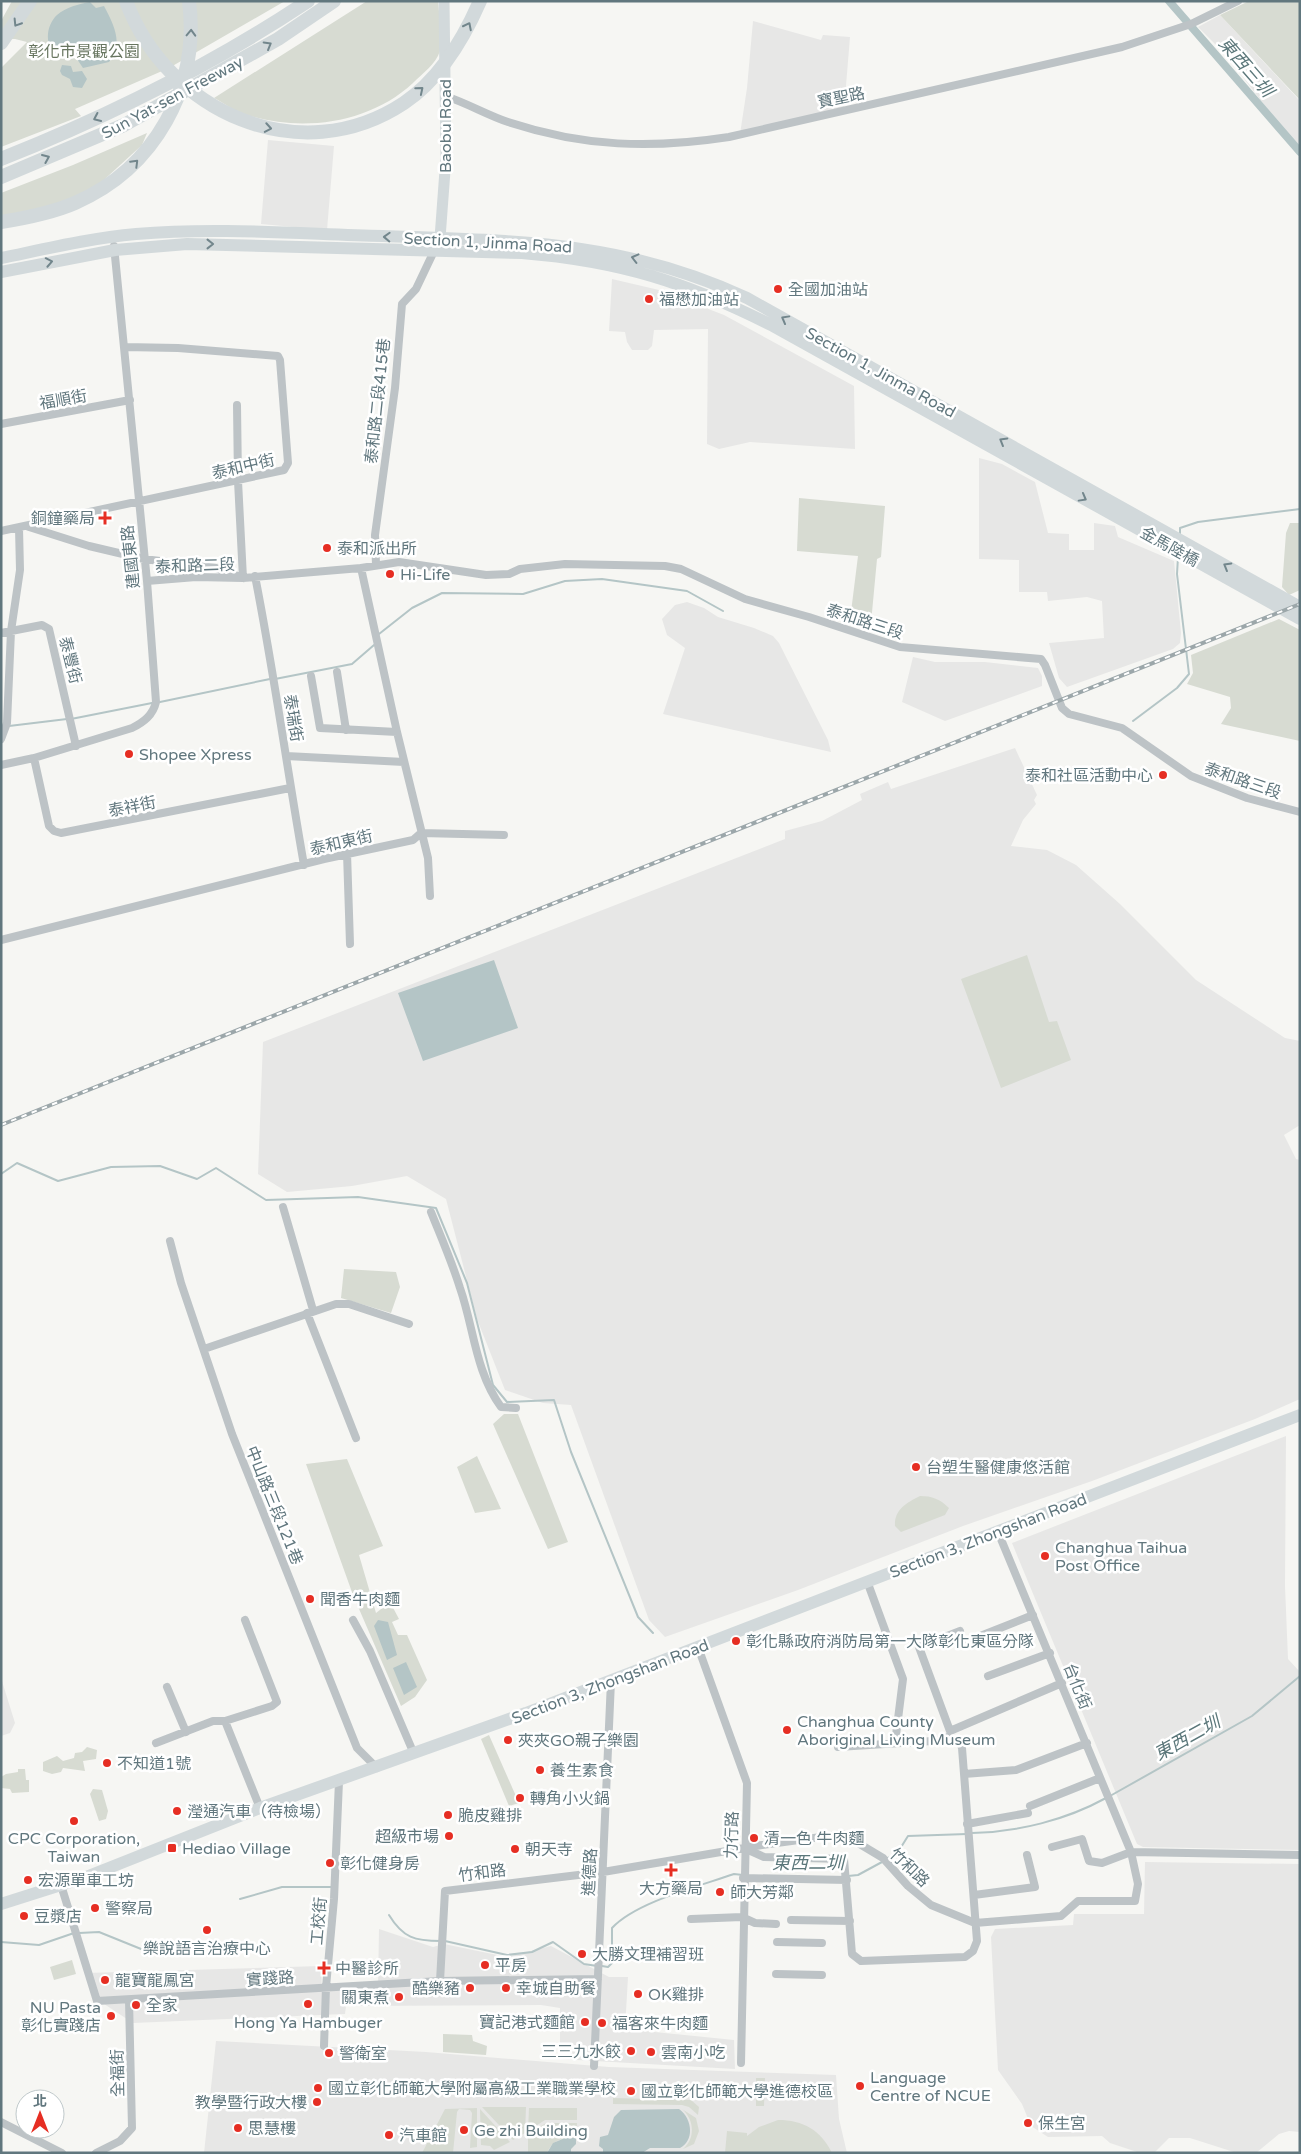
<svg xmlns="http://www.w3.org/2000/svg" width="1301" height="2154" font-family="'Varela Round','Noto Sans TC',sans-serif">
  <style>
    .built { fill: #e7e7e6 }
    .green { fill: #d7dbd2 }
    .water { fill: #b4c5c6 }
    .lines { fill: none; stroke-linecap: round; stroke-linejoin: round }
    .stream { stroke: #b4c5c6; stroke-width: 2 }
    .canal { stroke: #b4c5c6; stroke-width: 8 }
    .street { stroke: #bdc3c6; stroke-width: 8 }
    .secondary { stroke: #d2d9db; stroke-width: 11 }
    .primary { stroke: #d2d9db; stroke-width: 12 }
    .highway { stroke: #d2d9db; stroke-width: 14 }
    .rail-casing { stroke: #9ca7aa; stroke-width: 4 }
    .rail { stroke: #fff; stroke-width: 2; stroke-dasharray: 5.5; stroke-linecap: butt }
    .oneway { stroke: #72868c }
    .poi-dot { fill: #e62e23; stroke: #fff; stroke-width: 2 }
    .labels { text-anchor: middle; stroke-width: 5; stroke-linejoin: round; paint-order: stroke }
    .park-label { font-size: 16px; fill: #687660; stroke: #fff }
    .street-label { font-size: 16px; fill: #61777e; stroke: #fff }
    .poi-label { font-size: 16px; fill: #61777e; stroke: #fff; text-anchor: start }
    .water-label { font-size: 18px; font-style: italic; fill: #5b777a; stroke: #fff }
  </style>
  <rect width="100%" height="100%" fill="#f6f6f3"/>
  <!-- built -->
  <path class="built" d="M1220,15L1300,101V152L1226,55L1198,27Z
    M753,21L821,40L823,35L850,37L844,110L740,134L747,88Z
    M268,140L334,146L327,230L261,224Z
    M612,279L659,290L724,315L854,386L855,449L750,442L719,449L707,444L708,329L654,330L652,346L648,350H632L627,342L625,332L609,331Z
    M979,458L1002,464L1035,482L1048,533L1069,534V550H1094V523L1115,526L1118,537L1174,561L1181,633L1180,643L1173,649L1067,687L1059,678L1049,643L1104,638L1102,601L1087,597L1048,601L1047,592H1019V560L979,559Z
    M687,602L704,608L718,617L754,628L773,636L779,643L828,740L831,752L663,714L685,648L667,635L662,619L675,605Z
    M913,657L935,662H985L1038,668L1042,676V686L945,721L902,702Z
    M1015,748L1037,795L1034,800L1036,804L1023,820L1011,846L1047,850L1076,865L1120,904L1196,980L1285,1038L1300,1041V1125L1284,1135L1296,1159L1300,1160V1399L1255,1419L1092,1481L963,1526L798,1590L665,1637L649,1620L571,1405L543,1403L505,1390L477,1319L446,1199L407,1176L352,1186L287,1192L258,1174L263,1042L785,839V831L822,821L862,800L860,794L888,782L891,789Z
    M1286,1436L1285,1586L1288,1659L1300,1672V1850L1143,1847L1137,1844L1012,1543Z
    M1,1678L15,1723L10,1733L1,1736Z
    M1145,1862L1300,1864V2132L1289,2131L1279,2134L1256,2153H1237L1190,2138H1169L1154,2153H1140L1110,2143L1102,2136L1048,2137L1031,2126L1022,2104L998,2070L991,1937L995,1929L1073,1925L1074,1914H1144Z
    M379,1929L433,1947L444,1944L507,1957L551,1946L609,1977H628L625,2029L734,2040L735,2069L560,2059V2008L541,2005L346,2006L345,2014L133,2023L95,1998L86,1973L321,1966L322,1991L378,1987Z
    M216,2041L426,2052L609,2067L836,2075L839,2119L847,2153H204Z"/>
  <!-- green -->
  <path class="green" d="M12,1H285L169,68L75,109L81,116L1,147V68L27,42L15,39H1V21Z
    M367,1H438C439,14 443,39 440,51C436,64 422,74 413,83C369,124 300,133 244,114C234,111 224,103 214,98Z
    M1249,1H1300V100L1220,15Z
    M147,133L142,145L94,189L47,209L1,219V193L73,165Z
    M799,498L885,506L881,557L877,559L871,623H862L851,612L858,556L797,551Z
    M1290,523H1300V590L1289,595L1282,587L1286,533Z
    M1279,619L1300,630V741L1221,724L1231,708L1230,697L1187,684L1193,673L1191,655Z
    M1027,955L1049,1022L1057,1021L1071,1060L1001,1088L961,979Z
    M344,1269L396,1272L400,1287L391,1313L341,1298Z
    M504,1414H518L568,1542L548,1549L493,1424Z
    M477,1456L501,1509L475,1513L457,1467Z
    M347,1459L383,1546L359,1555L376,1613L390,1602L399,1619L392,1622L398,1635H407L427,1680L415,1697L401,1706L353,1595L306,1464Z
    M920,1496C932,1496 940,1499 949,1508L945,1515L901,1532L895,1526C894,1510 906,1503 920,1496Z
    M489,1735L519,1803L509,1806L481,1739Z
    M87,1747L97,1750L96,1759L83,1761L85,1771L63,1768L61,1772L52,1774L43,1771V1762L57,1756L63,1761L74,1758L75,1753L82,1752Z
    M18,1769H25L26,1780H29V1792L12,1793L10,1789L1,1788V1777L6,1774L18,1772Z
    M93,1789L102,1790L108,1811L106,1819L99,1821L90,1794Z
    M72,1960L76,1974L54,1980L50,1967Z
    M443,2034L472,2035L473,2041L487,2046L486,2055L443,2052Z
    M756,2078H765L764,2106H756Z
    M613,2098L691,2100L699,2107L698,2115L689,2107L682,2105L613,2104Z
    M482,2107H526L525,2133L513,2140Z
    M477,2108V2147L470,2148L472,2113L470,2110L459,2109L457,2112L453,2153H422L445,2109Z
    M529,2108H577V2120H545L528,2131Z
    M480,2109L510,2142L494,2150L490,2146L481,2145Z
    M682,2109L696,2118L699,2131L694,2144L683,2149C696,2138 694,2119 682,2109Z
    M778,2120C803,2120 821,2130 832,2153H725L727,2131L747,2133V2136L759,2127Z
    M546,2123H577L576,2138C563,2138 553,2139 547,2153H528V2134Z"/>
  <!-- water -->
  <path class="water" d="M90,2L96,8L104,6C114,25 124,44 109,62L83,68L75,56C70,57 64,58 59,56C43,48 46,25 57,15C66,7 79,4 90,2Z
    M62,65L71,66L73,72L82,71L87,79L82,88L73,87L70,79L62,75L60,71Z
    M494,960L518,1028L423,1061L398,993Z
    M378,1620L388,1622L397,1655L387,1660L374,1626Z
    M406,1662L417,1687L404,1695L393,1668Z
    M679,2109C692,2118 695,2140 680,2148H650L642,2153H603V2149L599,2146L600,2137L608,2135L614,2117L621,2110Z
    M565,2138H576V2144L571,2149V2153H547L553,2143Z"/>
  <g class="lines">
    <!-- stream -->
    <path class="stream" d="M1180,534V528L1198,522L1300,509
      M379,634L412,608L442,593L523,594L565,581L602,579L687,591L723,611
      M275,679L352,664L374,645
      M160,702L270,679
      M71,719L152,703
      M1133,721L1177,688L1189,674L1177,574L1178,557
      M9,726L67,719
      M1,1174L17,1163L58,1181L111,1167L160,1166L197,1179L216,1168L266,1200L358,1197L436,1208L467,1283L493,1385L507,1402L554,1400L571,1452L638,1617L653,1633
      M1110,1796L1252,1716L1300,1676
      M972,1833C1018,1832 1066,1820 1106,1798
      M886,1859L898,1852L908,1836L967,1834
      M848,1876L858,1875L882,1862
      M240,1899L282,1887H333
      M389,1915C403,1938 415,1941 441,1941
      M79,1933L99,1932L146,1951
      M445,1941L507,1955L532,1952L553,1942L584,1964L597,1966
      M1,1942L39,1945L74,1933
      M602,1966L608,1967L612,1963V1928C636,1902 700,1886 734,1874L743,1875"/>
    <!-- canal -->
    <path class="canal" d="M1169,1L1300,152"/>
    <!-- street -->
    <path class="street" d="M445,96C467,103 487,115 508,122C584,147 651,149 729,137L1122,47L1191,24L1238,1
      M1,424L130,400
      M29,527L89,546L144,559L216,568L243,578L238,481L237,405
      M1,531L284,470L288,463L280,360L278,356L178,348L124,347
      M376,565L375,535L395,388L402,304L416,289L435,249
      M361,568L397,732L428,858L430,896
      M255,576C274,672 287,769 304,865
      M147,581L196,577L243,578L361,568L399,562L486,575L509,574L520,569L565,564L665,566L681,569L745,599L809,617L900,647L1041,659L1045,665L1062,708L1069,714L1122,728L1191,776L1247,798L1300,812
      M1,633L42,625L49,629L76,746
      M337,672L346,730
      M311,676L320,728L397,732
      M1,739L7,723L11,631L20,570L19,528
      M286,756L404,762
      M34,758L49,826L54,831L61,833L290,788
      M1,765L34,758L132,728C144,722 153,715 156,702L147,581L114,246
      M421,833L504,835
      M347,853L350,944
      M1,940L324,859L413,840L421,833
      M283,1207L313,1310
      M431,1212C441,1237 452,1262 460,1288C474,1328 475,1371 501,1407L516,1408
      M170,1241L181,1283L232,1434L357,1748L377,1768
      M307,1313L356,1438
      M204,1349L336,1304H349L409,1324
      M998,1532L1131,1852L1102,1863L1089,1861L1082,1839L1052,1847
      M867,1581L903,1679L895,1743
      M353,1620L370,1651L414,1754
      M965,1642L1033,1615
      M698,1647L747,1783L741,2063
      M988,1676L1050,1653
      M167,1687L186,1732
      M225,1721L260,1808
      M950,1731L919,1647L960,1631
      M950,1731L1062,1683
      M156,1743L213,1721H225L272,1706L277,1702L245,1620
      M838,1747L948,1740V1737
      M964,1774L1016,1770L1087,1743
      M1030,1806L1100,1778
      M967,1824L1028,1813
      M744,1848L764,1857L844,1859L852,1954L861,1961L965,1957L973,1951L977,1941L962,1748L959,1740H948
      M743,1878L847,1880
      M61,1885L97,2001L440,1981L598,1979
      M974,1895L1035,1887L1027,1855
      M691,1919L742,1917L755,1923L776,1924
      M791,1920L850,1921
      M777,1942L822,1943
      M776,1974L822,1975
      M440,1981L445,1891L603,1872L762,1845L843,1834L883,1858L908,1886L931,1905L975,1923L1061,1916L1078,1901H1135L1138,1884L1131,1852L1300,1855
      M324,2046L326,1987L334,1899L339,1781
      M594,2066L611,1681
      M1,2122L62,2153
      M96,2153L120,2141L132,2128L129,2000"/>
    <!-- secondary -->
    <path class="secondary" d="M437,246L440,238L446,157L444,1"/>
    <!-- primary -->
    <path class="primary" d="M1,258C45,249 91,238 136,234C218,227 301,234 383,236C517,241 622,240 747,298L1300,607
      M1,272L115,250L187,244L522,253C620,261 686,282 773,326L1300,619
      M1,1904L86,1877L260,1808L526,1713L1300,1415"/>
    <!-- highway -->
    <path class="highway" d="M126,1C167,112 300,172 404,103C440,79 463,40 480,1
      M1,43L30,1
      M1,159C109,116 212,65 308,1
      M1,177L124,125L278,39L334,1
      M1,222C26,218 52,213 75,203C155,168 200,87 189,1"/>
    <defs>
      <path id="rail" d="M1,1125L1300,604"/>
    </defs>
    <!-- rail casing -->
    <use href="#rail" class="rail-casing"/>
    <!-- rail -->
    <use href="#rail" class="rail"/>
  </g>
  <!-- one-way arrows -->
  <defs><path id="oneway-chevron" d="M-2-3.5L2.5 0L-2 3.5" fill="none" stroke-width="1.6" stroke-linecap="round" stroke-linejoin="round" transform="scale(1.25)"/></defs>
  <g class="oneway">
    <use href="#oneway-chevron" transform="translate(17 23) rotate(122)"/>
    <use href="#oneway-chevron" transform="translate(468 26) rotate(-63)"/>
    <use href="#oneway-chevron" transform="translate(191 33) rotate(-88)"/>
    <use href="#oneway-chevron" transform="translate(268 45) rotate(-30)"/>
    <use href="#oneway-chevron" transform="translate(420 90) rotate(-40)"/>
    <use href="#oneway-chevron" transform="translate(97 118) rotate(155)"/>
    <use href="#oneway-chevron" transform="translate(268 128) rotate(10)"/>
    <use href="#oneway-chevron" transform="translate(46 158) rotate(-23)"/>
    <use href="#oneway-chevron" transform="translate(135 163) rotate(-45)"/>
    <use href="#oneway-chevron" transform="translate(387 237) rotate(-178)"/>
    <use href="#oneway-chevron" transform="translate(210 244)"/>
    <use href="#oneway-chevron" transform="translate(635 258) rotate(-166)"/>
    <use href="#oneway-chevron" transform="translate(49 262) rotate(-11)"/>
    <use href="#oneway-chevron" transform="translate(785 319) rotate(-151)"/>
    <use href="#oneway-chevron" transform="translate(1003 441) rotate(-150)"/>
    <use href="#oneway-chevron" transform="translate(1083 498) rotate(29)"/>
    <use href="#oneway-chevron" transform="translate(1227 566) rotate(-150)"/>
  </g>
  <!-- markers -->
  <g class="poi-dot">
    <circle cx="778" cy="289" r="5"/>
    <circle cx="649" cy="299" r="5"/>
    <path d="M102.5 510.5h5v5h5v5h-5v5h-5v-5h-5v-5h5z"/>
    <circle cx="327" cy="548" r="5"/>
    <circle cx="390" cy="574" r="5"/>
    <circle cx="129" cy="754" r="5"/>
    <circle cx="1163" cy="775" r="5"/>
    <circle cx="916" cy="1467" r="5"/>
    <circle cx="1045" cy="1556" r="5"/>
    <circle cx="310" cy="1599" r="5"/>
    <circle cx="736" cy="1641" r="5"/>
    <circle cx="787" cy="1730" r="5"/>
    <circle cx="508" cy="1740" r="5"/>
    <circle cx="107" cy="1763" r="5"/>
    <circle cx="540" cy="1770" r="5"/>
    <circle cx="520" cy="1798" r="5"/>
    <circle cx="177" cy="1811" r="5"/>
    <circle cx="448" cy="1815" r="5"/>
    <circle cx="74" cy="1821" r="5"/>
    <circle cx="449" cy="1836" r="5"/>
    <circle cx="754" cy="1838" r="5"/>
    <rect x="167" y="1843" width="10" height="10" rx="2.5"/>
    <circle cx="515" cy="1849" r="5"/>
    <circle cx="330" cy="1863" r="5"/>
    <path d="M668.5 1862.5h5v5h5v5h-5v5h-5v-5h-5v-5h5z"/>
    <circle cx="28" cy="1880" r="5"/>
    <circle cx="720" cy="1892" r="5"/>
    <circle cx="95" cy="1908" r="5"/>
    <circle cx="24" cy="1916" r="5"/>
    <circle cx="207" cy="1930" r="5"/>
    <circle cx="582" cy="1954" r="5"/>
    <circle cx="485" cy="1965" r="5"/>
    <path d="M321.5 1960.5h5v5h5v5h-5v5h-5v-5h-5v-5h5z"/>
    <circle cx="105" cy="1980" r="5"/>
    <circle cx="470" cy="1988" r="5"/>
    <circle cx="506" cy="1988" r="5"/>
    <circle cx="638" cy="1994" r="5"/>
    <circle cx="399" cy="1997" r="5"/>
    <circle cx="308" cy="2004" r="5"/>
    <circle cx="136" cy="2005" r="5"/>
    <circle cx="111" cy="2016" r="5"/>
    <circle cx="585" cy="2022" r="5"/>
    <circle cx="602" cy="2023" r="5"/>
    <circle cx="631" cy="2051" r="5"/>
    <circle cx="651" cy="2052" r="5"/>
    <circle cx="329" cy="2053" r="5"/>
    <circle cx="860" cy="2086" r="5"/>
    <circle cx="318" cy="2088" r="5"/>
    <circle cx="631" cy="2091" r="5"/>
    <circle cx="317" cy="2102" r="5"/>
    <circle cx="1028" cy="2123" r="5"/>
    <circle cx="238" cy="2128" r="5"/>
    <circle cx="464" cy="2130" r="5"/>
    <circle cx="389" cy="2135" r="5"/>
  </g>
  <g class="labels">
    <!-- park labels -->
    <g class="park-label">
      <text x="84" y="57">彰化市景觀公園</text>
    </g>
    <!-- street labels -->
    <g class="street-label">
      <text transform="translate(172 97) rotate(-28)" y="6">Sun Yat-sen Freeway</text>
      <text transform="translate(841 97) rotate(-12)" y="6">寶聖路</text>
      <text transform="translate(445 126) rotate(-90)" y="6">Baobu Road</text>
      <text transform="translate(488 242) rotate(3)" y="6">Section 1, Jinma Road</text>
      <text transform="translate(881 372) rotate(29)" y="6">Section 1, Jinma Road</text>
      <text transform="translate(63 399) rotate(-10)" y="6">福順街</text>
      <text transform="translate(377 401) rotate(-84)" y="6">泰和路二段415巷</text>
      <text transform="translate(243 466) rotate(-13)" y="6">泰和中街</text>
      <text transform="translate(1170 546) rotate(29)" y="6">金馬陸橋</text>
      <text transform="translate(130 557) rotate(-96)" y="6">建國東路</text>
      <text transform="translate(195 565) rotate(-2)" y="6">泰和路二段</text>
      <text transform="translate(865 621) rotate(18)" y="6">泰和路三段</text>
      <text transform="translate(71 660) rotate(76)" y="6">泰豐街</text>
      <text transform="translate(294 718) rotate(81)" y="6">泰瑞街</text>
      <text transform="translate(1243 780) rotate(19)" y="6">泰和路三段</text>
      <text transform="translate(132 806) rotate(-11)" y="6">泰祥街</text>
      <text transform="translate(341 842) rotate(-13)" y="6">泰和東街</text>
      <text transform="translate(275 1505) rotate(68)" y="6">中山路三段121巷</text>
      <text transform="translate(988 1535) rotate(-21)" y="6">Section 3, Zhongshan Road</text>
      <text transform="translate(610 1681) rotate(-21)" y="6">Section 3, Zhongshan Road</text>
      <text transform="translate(1078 1686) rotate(68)" y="6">台化街</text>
      <text transform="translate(731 1835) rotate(-88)" y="6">力行路</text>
      <text transform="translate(910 1867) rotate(44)" y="6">竹和路</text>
      <text transform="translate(482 1872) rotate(-7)" y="6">竹和路</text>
      <text transform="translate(589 1872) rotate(-87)" y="6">進德路</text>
      <text transform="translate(318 1921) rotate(-85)" y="6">工校街</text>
      <text transform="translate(270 1978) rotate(-4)" y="6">實踐路</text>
      <text transform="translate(117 2073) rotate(-91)" y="6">全福街</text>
    </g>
    <!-- poi labels -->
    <g class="poi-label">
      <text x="788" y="295">全國加油站</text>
      <text x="659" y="305">福懋加油站</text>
      <text x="95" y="524" text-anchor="end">銅鐘藥局</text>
      <text x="337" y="554">泰和派出所</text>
      <text x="400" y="580">Hi-Life</text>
      <text x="139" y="760">Shopee Xpress</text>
      <text x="1153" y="781" text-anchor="end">泰和社區活動中心</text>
      <text x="926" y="1473">台塑生醫健康悠活館</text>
      <text x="1055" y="1553">Changhua Taihua<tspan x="1055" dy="18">Post Office</tspan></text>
      <text x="320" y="1605">聞香牛肉麵</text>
      <text x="746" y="1647">彰化縣政府消防局第一大隊彰化東區分隊</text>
      <text x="797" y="1727">Changhua County<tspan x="797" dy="18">Aboriginal Living Museum</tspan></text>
      <text x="518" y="1746">夾夾GO親子樂園</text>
      <text x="117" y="1769">不知道1號</text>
      <text x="550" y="1776">養生素食</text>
      <text x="530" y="1804">轉角小火鍋</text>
      <text x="187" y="1817">瀅通汽車（待檢場）</text>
      <text x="458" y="1821">脆皮雞排</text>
      <text x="439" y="1842" text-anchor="end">超級市場</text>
      <text x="74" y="1844" text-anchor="middle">CPC Corporation,<tspan x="74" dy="18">Taiwan</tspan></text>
      <text x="764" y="1844">清一色 牛肉麵</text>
      <text x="182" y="1854">Hediao Village</text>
      <text x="525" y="1855">朝天寺</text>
      <text x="340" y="1869">彰化健身房</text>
      <text x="38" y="1886">宏源單車工坊</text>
      <text x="671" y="1894" text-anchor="middle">大方藥局</text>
      <text x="730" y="1898">師大芳鄰</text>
      <text x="105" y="1914">警察局</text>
      <text x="34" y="1922">豆漿店</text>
      <text x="207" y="1954" text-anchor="middle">樂說語言治療中心</text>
      <text x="592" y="1960">大勝文理補習班</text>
      <text x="495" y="1971">平房</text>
      <text x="335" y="1974">中醫診所</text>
      <text x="115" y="1986">龍寶龍鳳宮</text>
      <text x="460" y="1994" text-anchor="end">酷樂豬</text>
      <text x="516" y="1994">幸城自助餐</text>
      <text x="648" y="2000">OK雞排</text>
      <text x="389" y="2003" text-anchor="end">關東煮</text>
      <text x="146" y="2011">全家</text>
      <text x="101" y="2013" text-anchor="end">NU Pasta<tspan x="101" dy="18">彰化實踐店</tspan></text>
      <text x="308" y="2028" text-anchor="middle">Hong Ya Hambuger</text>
      <text x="575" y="2028" text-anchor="end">寶記港式麵館</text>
      <text x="612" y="2029">福客來牛肉麵</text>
      <text x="621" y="2057" text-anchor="end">三三九水餃</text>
      <text x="661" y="2058">雲南小吃</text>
      <text x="339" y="2059">警衛室</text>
      <text x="870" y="2083">Language<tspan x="870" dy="18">Centre of NCUE</tspan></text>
      <text x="328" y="2094">國立彰化師範大學附屬高級工業職業學校</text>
      <text x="641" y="2097">國立彰化師範大學進德校區</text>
      <text x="307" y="2108" text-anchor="end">教學暨行政大樓</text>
      <text x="1038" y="2129">保生宮</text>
      <text x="248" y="2134">思慧樓</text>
      <text x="474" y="2136">Ge zhi Building</text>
      <text x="399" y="2141">汽車館</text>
    </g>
    <!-- water labels -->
    <g class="water-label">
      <text transform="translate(1246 67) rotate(49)" y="6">東西三圳</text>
      <text transform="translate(1187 1738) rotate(-29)" y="6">東西二圳</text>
      <text x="808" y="1869">東西二圳</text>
    </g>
  </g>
  <!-- border -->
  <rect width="1301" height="2154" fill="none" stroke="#61777e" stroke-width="5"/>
  <!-- north arrow -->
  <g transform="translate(40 2114)"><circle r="24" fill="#ffffff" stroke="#c0c9cb"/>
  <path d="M0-4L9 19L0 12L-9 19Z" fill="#e62e23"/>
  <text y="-8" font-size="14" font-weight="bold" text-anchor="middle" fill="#61777e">北</text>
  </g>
</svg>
